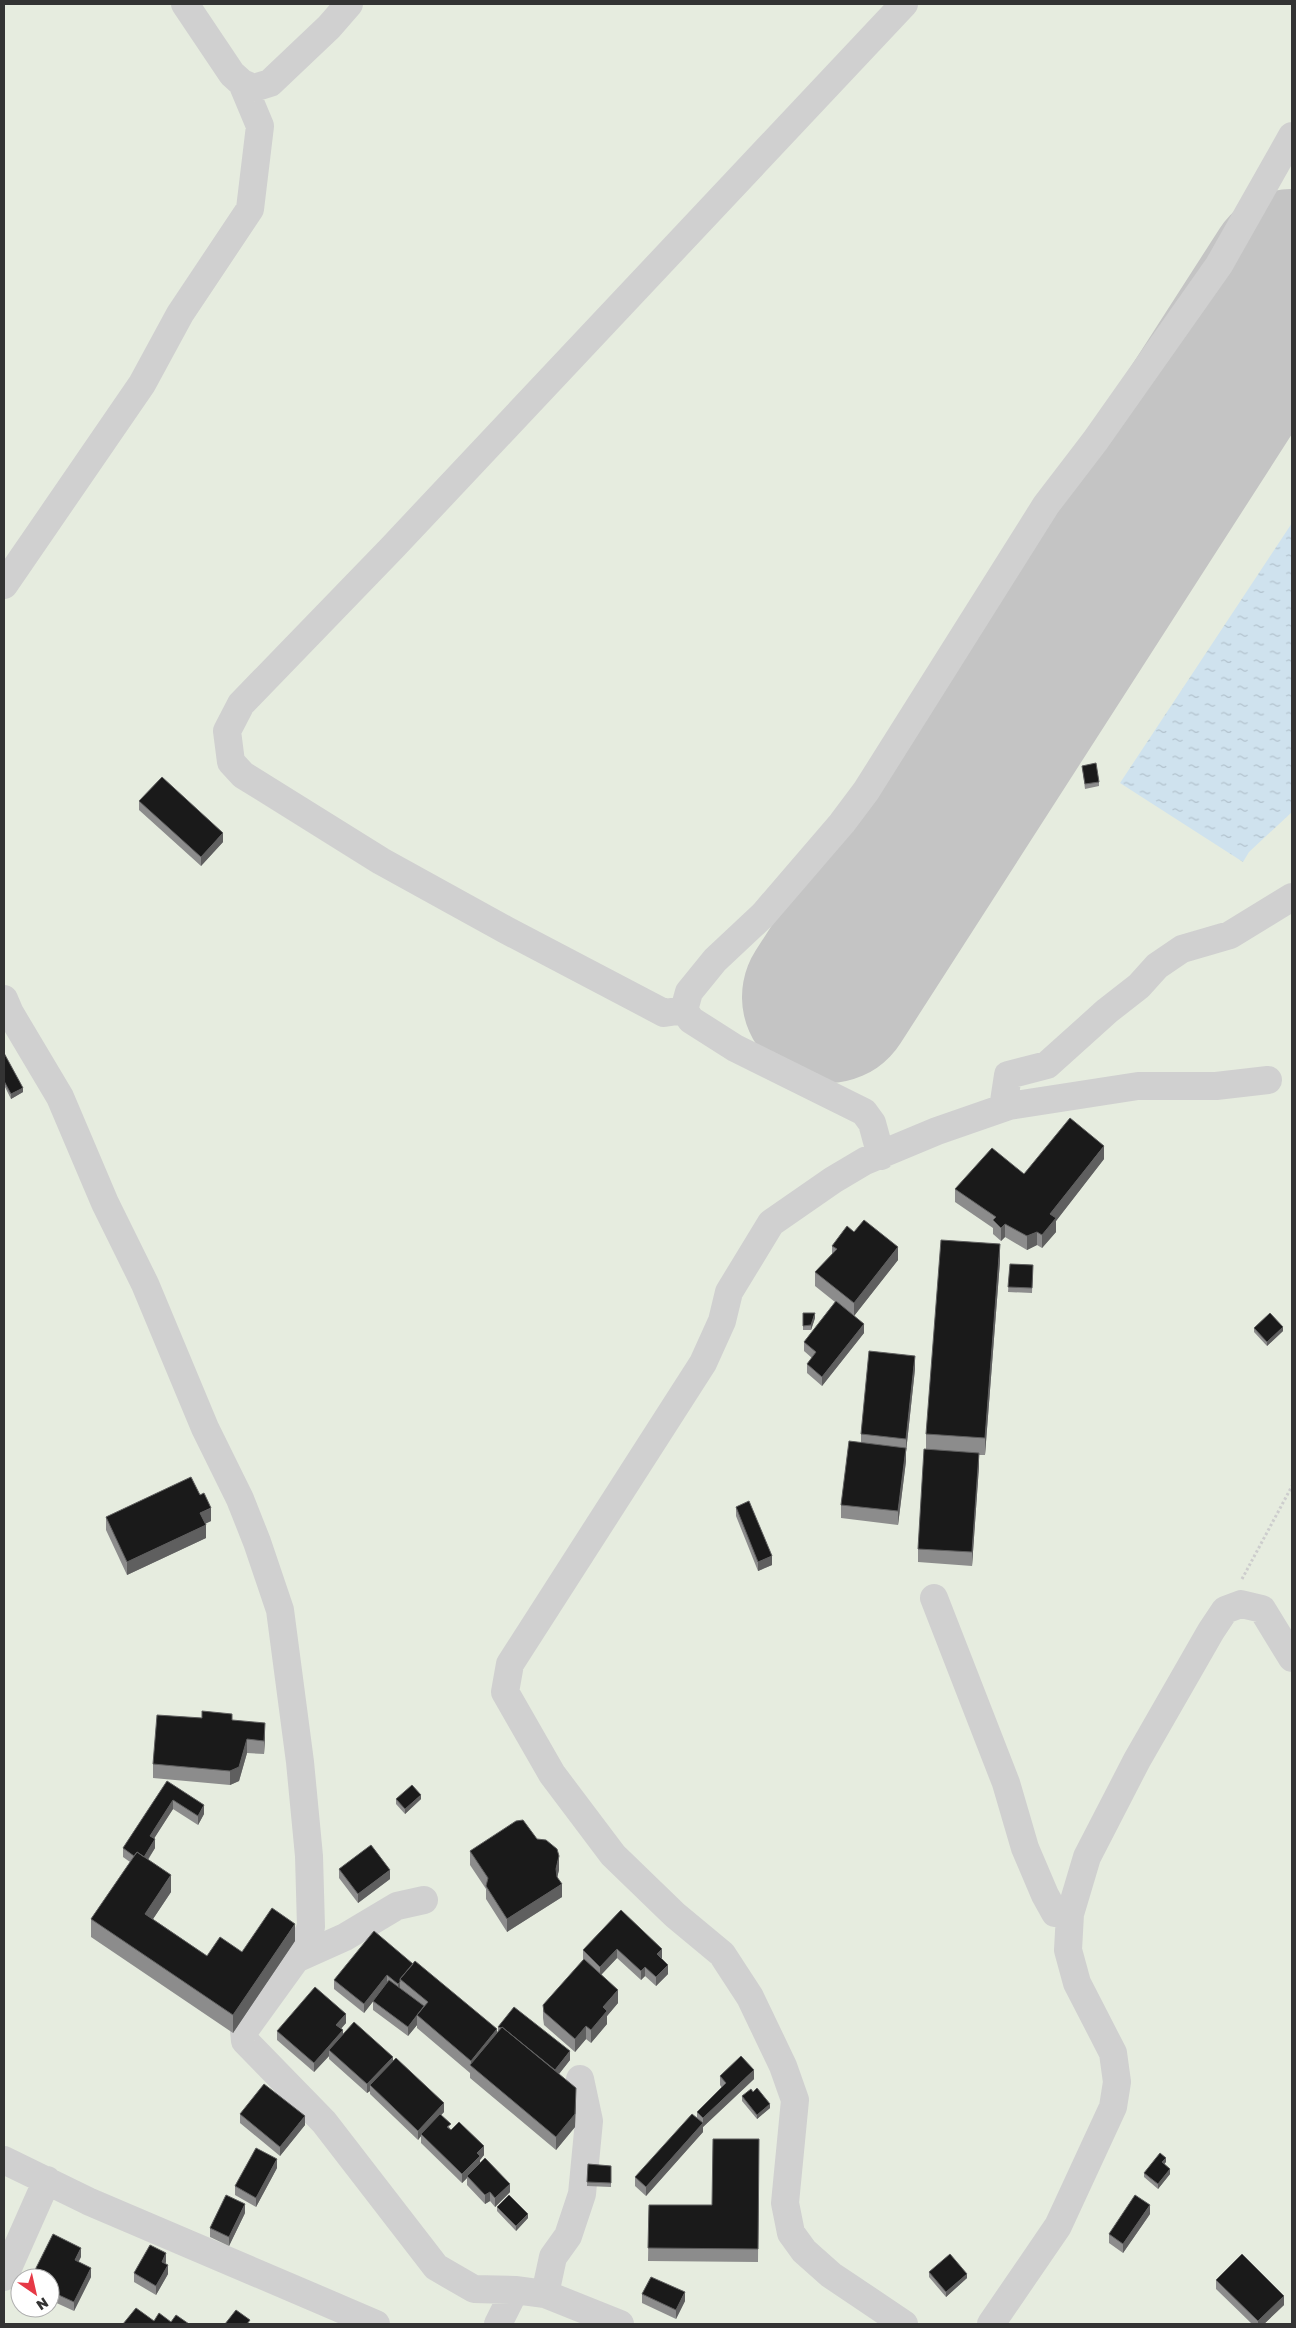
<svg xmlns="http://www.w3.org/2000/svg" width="1296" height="2328" font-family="'Golos Text',sans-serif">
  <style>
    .green { fill: #e6ecdf; fill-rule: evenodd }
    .water { fill: url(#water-ripples) }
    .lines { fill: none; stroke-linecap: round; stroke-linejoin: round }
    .runway { stroke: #c4c4c4; stroke-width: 172 }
    .path { stroke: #cdcdcd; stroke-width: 3; stroke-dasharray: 2.5 2.5; stroke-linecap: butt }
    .minor { stroke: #d0d0d0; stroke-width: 28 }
    .wall { fill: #8c8c8c }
    .shaded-wall { fill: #5f5f5f }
    .building { fill: #1a1a1a; stroke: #5f5f5f }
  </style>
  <defs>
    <pattern id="water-ripples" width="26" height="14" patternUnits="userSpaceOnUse" patternTransform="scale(1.25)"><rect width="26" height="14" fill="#cfe2ee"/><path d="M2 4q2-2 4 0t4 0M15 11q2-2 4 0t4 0" fill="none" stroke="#b2c2cd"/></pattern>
  </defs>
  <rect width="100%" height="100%" fill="#fff"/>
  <!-- green -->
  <path class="green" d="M4,4H1292V2324H4ZM20,2278H50V2308H20Z"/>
  <!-- water -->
  <path class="water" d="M1292,523V812L1249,852L1243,862L1120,783Z"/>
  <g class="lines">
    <!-- runway -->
    <path class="runway" d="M828,997L1292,275"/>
    <!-- path -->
    <path class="path" d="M1242,1579L1292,1486"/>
    <!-- minor -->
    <path class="minor" d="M904,4L392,548L241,704L227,731L231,762L243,775L381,861L506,930L664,1013L684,1010L689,992L715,960L763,915L842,823L866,791L1046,505L1095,441L1219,265L1292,136
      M242,83L254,88L270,83L329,27L349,4
      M4,585L142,384L180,314L250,209L260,126L242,83L232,74L185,4
      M4,999L10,1013L60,1097L105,1203L145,1284L205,1428L240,1499L257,1542L280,1610L300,1762L309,1856L311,1927L296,1959L244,2031L245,2041L324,2122L436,2267L474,2289L515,2290L545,2294L553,2257L568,2236L582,2194L589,2121L580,2079
      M684,1010L691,1020L735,1048L864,1112L872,1123L881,1156
      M1003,1108L1008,1075L1047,1065L1107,1011L1139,986L1157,966L1182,949L1230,935L1292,897
      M934,1598L1006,1783L1025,1848L1045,1895L1055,1913L1070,1914
      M296,1959L345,1937L397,1906L424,1900
      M4,2160L88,2201L376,2324
      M4,2277L47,2180
      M545,2294L620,2324
      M498,2324L515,2290
      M904,2324L831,2275L804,2251L791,2233L785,2203L795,2100L783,2066L750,1997L722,1954L675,1915L613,1855L552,1774L505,1692L510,1664L703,1363L722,1321L729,1292L771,1223L833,1180L865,1161L937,1131L1009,1106L1138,1086H1216L1268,1080
      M991,2324L1058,2226L1113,2107L1117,2082L1113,2053L1077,1983L1068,1950L1070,1914L1087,1857L1137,1760L1211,1631L1225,1610L1241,1604L1262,1609L1292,1658"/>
  </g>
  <!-- wall -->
  <path class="wall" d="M1082,766L1099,782V786L1085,789Z
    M139,801L223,842L201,866L139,810Z
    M4,1053L23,1092L11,1099L4,1085Z
    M1104,1159L1056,1221V1232L1042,1248L1037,1245L1027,1250L1005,1237L1001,1241L993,1234V1228L955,1202V1189L1024,1174Z
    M854,1232L898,1260L854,1316L864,1333L822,1386L807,1373V1364L812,1358L804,1351V1342L835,1302L815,1286V1272L832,1254V1246Z
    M1000,1261L985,1455H979V1466L972,1566L918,1562V1549L926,1449V1434Z
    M1010,1264L1033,1265L1032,1293L1008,1292Z
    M803,1313L815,1318L811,1330H803Z
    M1254,1328L1283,1331L1267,1346L1254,1332Z
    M915,1369L906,1452V1461L898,1525L841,1518V1505L861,1442V1434Z
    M200,1495L211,1521L205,1524L206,1538L127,1575L106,1530V1517Z
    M736,1507L772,1565L758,1571L736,1516Z
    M232,1720L265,1737L264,1754L247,1753L239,1781L230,1785L153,1778V1764Z
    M167,1781L204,1814L198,1825L173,1809L154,1838L155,1848L148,1860L171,1892L153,1919L207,1956L242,1952L295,1941L233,2033L91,1937V1919L130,1862L123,1857V1848Z
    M396,1799H421L405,1814L396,1804Z
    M470,1851L559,1870L557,1877L562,1897L507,1932L486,1899V1889L470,1865Z
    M339,1869L390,1879L358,1903L339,1878Z
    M621,1910L662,1958V1959L668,1974L656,1986L645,1976L641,1980L617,1958L601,1975L618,2003L607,2016V2024L591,2043L586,2039L575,2052L544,2025L543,2018V2005L583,1960V1950Z
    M413,1964L497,2032L498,2031V2027L570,2060L559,2074L576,2102L575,2127L556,2150L470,2078V2073L417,2028V2025L408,2036L373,2010V2001L364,2013L334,1989V1980Z
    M346,2023L341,2029L343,2034L393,2061L444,2112L441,2115L451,2130L484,2155L480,2160V2163L510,2192L495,2207L490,2201L485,2204L467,2185V2178L462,2183L421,2143V2136L418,2140L370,2094V2091L367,2093L329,2059V2056L314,2072L277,2040V2031Z
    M720,2076L754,2079L703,2127V2132L646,2196L635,2186V2177L697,2118V2112L722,2088L720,2085Z
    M753,2092L770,2108L757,2119L742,2101V2096Z
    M240,2114L305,2125L280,2156L240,2123Z
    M759,2139L758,2262L648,2261L649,2205H712Z
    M1166,2162L1164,2164L1170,2174L1158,2189L1144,2177V2173Z
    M588,2164L611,2166V2187L587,2186Z
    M277,2168L256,2207L235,2195V2186Z
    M497,2207L528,2218L516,2231L497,2211Z
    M245,2213L229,2246L210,2237V2228Z
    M1150,2214L1123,2253L1109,2243V2234Z
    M81,2257L78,2261L91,2277L74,2311L50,2300V2278Z
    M166,2262L165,2264L168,2274L156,2295L134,2282V2273Z
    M929,2272L967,2278L946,2297L929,2277Z
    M1216,2280L1284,2305L1264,2324H1252L1216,2289Z
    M642,2294L685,2301L676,2319L642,2303Z"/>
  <!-- shaded-wall -->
  <path class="shaded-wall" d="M223,833V842L201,866V857Z
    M23,1088V1092L11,1099V1094Z
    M1104,1146V1159L1056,1221V1232L1042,1248V1235L1050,1214Z
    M1005,1224V1237L1001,1241V1228Z
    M1037,1232V1245L1027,1250V1236Z
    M1000,1244V1261L985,1455V1438Z
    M898,1247V1260L854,1316V1303Z
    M815,1313V1318L811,1330V1325Z
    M864,1324V1333L822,1386V1377Z
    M1283,1327V1331L1267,1346V1342Z
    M915,1356V1369L906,1452V1439Z
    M906,1448V1461L898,1525V1511Z
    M979,1453V1466L972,1566V1552Z
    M211,1508V1521L200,1526V1513Z
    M206,1525V1538L127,1575V1562Z
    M772,1556V1565L758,1571V1562Z
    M265,1723V1737L264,1754V1741Z
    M247,1739V1753L239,1781L230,1785V1771Z
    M421,1795V1799L405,1814V1809Z
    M173,1800V1809L150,1845V1836Z
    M204,1805V1814L198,1825V1816Z
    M155,1839V1848L141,1870V1861Z
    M559,1856V1870L556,1882V1869Z
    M390,1870V1879L358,1903V1894Z
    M171,1875V1892L145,1931V1914Z
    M562,1884V1897L507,1932V1919Z
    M295,1924V1941L233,2033V2015Z
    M617,1949V1958L600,1976V1967Z
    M662,1949V1958L657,1963V1954Z
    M668,1965V1974L656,1986V1977Z
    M645,1967V1976L641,1980V1971Z
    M387,1975V1984L364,2013V2004Z
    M400,1982V1991L398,1993V1984Z
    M618,1990V2003L607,2016V2024L591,2043V2030L603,2007Z
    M346,2014V2023L336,2034V2025Z
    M417,2016V2025L408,2036V2027Z
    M586,2026V2039L575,2052V2039Z
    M497,2029V2043L471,2066V2061Z
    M343,2030V2039L329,2050V2056L314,2072V2063Z
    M570,2051V2060L555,2079V2070Z
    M393,2057V2066L370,2085V2091L367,2093V2084Z
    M754,2070V2079L703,2127V2118Z
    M576,2088L575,2127L556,2150V2137Z
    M444,2103V2112L422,2135L421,2134V2136L418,2140V2131Z
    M770,2104V2108L757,2119V2115Z
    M305,2116V2125L280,2156V2147Z
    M703,2123V2132L646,2196V2187Z
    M484,2146V2155L480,2160V2165L467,2176V2178L462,2183V2174L477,2153Z
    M1166,2158V2162L1162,2167V2162Z
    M277,2159V2168L256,2207V2198Z
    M1170,2169V2174L1158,2189V2184Z
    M510,2184V2192L495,2207V2198Z
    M490,2192V2201L485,2204V2195Z
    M245,2204V2213L229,2246V2237Z
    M1150,2205V2214L1123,2253V2244Z
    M528,2214V2218L516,2231V2226Z
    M81,2248V2257L75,2269V2260Z
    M166,2253V2262L162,2271V2262Z
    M168,2265V2274L156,2295V2286Z
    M91,2268V2277L74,2311V2302Z
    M967,2274V2278L946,2297V2292Z
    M685,2292V2301L676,2319V2310Z
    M1284,2296V2305L1264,2324H1258V2321Z"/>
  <!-- building -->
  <path class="building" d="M1096,763L1099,782L1085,784L1082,766Z
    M162,777L223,833L201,857L139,801Z
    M4,1053L23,1088L11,1094L4,1081Z
    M1070,1118L1104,1146L1050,1214L1056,1218L1042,1235L1037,1232L1027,1236L1005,1224L1001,1228L993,1220L996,1217L955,1189L992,1148L1024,1174Z
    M864,1220L898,1247L854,1303L815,1272L837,1249L832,1246L847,1226L854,1232Z
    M941,1240L1000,1244L985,1438L926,1434Z
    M1010,1264L1033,1265L1032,1288L1008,1287Z
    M836,1301L864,1324L822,1377L807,1364L816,1352L804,1342Z
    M803,1313H815L811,1325L803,1326Z
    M1270,1313L1283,1327L1267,1342L1254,1328Z
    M869,1351L915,1356L906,1439L861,1434Z
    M849,1441L906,1448L898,1511L841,1505Z
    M924,1449L979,1453L972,1552L918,1549Z
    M191,1477L200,1495L204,1493L211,1508L200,1513L206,1525L127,1562L106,1517Z
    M749,1501L772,1556L758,1562L736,1507Z
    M202,1711L232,1714V1720L265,1723L264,1741L247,1739L239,1767L230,1771L153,1764L157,1715L202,1718Z
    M167,1781L204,1805L198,1816L173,1800L150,1836L155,1839L144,1857L137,1852L134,1856L123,1848Z
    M412,1785L421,1795L405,1809L396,1799Z
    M523,1820L537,1839L546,1840L557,1849L559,1856L556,1869L557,1877L562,1884L507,1919L486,1886L488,1878L470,1851L516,1821Z
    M371,1845L390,1870L358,1894L339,1869Z
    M137,1852L171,1875L145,1914L207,1956L220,1937L242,1952L272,1908L295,1924L233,2015L91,1919Z
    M621,1910L662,1949L657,1954L668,1965L656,1977L645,1967L641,1971L617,1949L600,1967L583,1950Z
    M374,1931L413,1964L400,1979V1982L398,1984L387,1975L364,2004L334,1980Z
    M584,1959L618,1990L603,2007L607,2011L591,2030L586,2026L575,2039L544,2012L543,2005Z
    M415,1961L497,2029L471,2061L417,2015L428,2002L400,1979Z
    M389,1980L424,2006L408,2027L373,2001Z
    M315,1987L346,2014L336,2025L343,2030L314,2063L277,2031Z
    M514,2007L570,2051L555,2070L502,2027L501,2028L498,2027Z
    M354,2022L393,2057L367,2084L329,2050Z
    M502,2027L576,2088L575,2114L556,2137L470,2065Z
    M741,2056L754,2070L703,2118L697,2112L726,2083L720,2076Z
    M396,2058L444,2103L418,2131L370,2085Z
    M264,2084L305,2116L280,2147L240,2114Z
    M757,2088L770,2104L757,2115L742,2096L751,2089L753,2092Z
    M440,2114L451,2124L447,2127L451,2130L459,2122L484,2146L477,2153L480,2156L462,2174L421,2134Z
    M692,2114L703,2123L646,2187L635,2177Z
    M713,2139H759L758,2249L648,2248L649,2205H712Z
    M256,2148L277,2159L256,2198L235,2186Z
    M1160,2153L1166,2158L1162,2162L1170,2169L1158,2184L1144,2173Z
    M485,2158L510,2184L495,2198L490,2192L485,2195L467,2176Z
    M588,2164L611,2166V2183L587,2182Z
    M226,2195L245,2204L229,2237L210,2228Z
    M509,2195L528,2214L516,2226L497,2207Z
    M1135,2195L1150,2205L1123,2244L1109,2234Z
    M53,2234L81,2248L75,2260L91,2268L74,2302L50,2291V2278H31Z
    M150,2245L166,2253L162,2262L168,2265L156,2286L134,2273Z
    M950,2254L967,2274L946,2292L929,2272Z
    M1242,2254L1284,2296L1258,2321L1216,2280Z
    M651,2277L685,2292L676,2310L642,2294Z
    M136,2308L154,2321L159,2313L171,2322L176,2315L189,2324H123Z
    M236,2310L250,2320L247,2324H225Z"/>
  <!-- border -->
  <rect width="1296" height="2328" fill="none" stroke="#333333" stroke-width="10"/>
  <!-- north arrow -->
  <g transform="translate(35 2293) rotate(146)"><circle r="24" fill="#ffffff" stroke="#adadad"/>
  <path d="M0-4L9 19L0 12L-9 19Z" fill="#e63946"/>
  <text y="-8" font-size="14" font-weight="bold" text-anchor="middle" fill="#333333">N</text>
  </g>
</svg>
